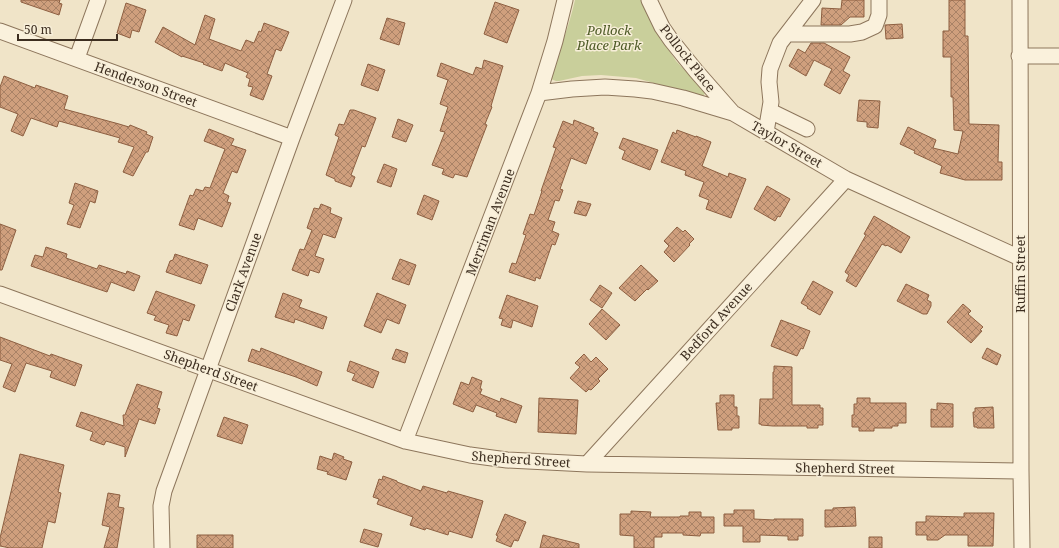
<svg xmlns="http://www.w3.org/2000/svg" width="1059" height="548" font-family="'Noto Serif',serif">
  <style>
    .park { fill: #c9cf9b }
    .building { fill: url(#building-cross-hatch); stroke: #8d5f41 }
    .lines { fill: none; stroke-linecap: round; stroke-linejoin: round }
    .minor-casing { stroke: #8d765c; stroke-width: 17 }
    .minor { stroke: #faf1dc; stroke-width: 15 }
    .labels { text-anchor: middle; stroke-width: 3; stroke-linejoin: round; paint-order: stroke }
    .park-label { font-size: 13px; font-style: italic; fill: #4d5a26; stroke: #f7eed8 }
    .street-label { font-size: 13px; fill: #3d2e20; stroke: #f7eed8 }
  </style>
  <defs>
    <pattern id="building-cross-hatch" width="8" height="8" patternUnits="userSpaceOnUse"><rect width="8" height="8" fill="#cf9f7d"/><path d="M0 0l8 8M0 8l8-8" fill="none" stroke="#a98266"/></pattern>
  </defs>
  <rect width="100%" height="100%" fill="#f0e4c8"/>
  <!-- park -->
  <path class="park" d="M575,0H641L658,33L676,61L703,89L705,93L704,95L700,96L636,78L601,75L582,76L559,81H556L551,79V74C560,50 569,26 575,0Z"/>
  <!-- building -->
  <path class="building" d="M21,0H60L59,3L62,4L59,15L21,2Z
    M842,0H864V17H850L841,25H821L822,8L841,9Z
    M949,0H965V36H968L969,124L999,125L998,162H1002V180H965L940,173L942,166L914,153L915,151L900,144L908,127L936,140L933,148L958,154L963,131L954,130L953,97H951V57H943V31H949Z
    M495,2L519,10L507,43L484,34Z
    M126,3L146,10L139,32L132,30L130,38L117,33Z
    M205,15L215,19L209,39L241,51L246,40L254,43L259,31L261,32L264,23L289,32L281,51L276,49L267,74L272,76L263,100L250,95L253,87L248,86L250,79L246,77L248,73L225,63L222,71L203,64L204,63L182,56V57L155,42L163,27L195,45Z
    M387,18L405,23L399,45L380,39Z
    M902,24L903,38L886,39L885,25Z
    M811,43H824L850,57L843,71L850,75L840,94L824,85L832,69L814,60L806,76L789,66L798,49L805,53Z
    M484,60L503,66L491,106L492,107L485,124L487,125L467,177L455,174L453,178L442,174L444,169L432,165L445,132L440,131L448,107L440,104L448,80L437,76L441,63L473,75L476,67L482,69Z
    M368,64L385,70L378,91L361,85Z
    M4,76L35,88L36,85L68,96L64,109L119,124L129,127L130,125L147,132L146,134L153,137L148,152H146L133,176L123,172L134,147L118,142L120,138L59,121L57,127L31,118L23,136L11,131L18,114L0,107V87Z
    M859,100L880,101L878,128L867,127V122L857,121Z
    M350,110H354L376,118L365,147L362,146L351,175L355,177L351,187L335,181V179L326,175L339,137L335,135L339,124L344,125Z
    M398,119L413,125L406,142L392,137Z
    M574,120L594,128L593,131L598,133L586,164L571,158L560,189L563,190L559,201L555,200L548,220L555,222L552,231L559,234L555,245L552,244L540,279L536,277L535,281L509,272L512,263L516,264L526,235L523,234L530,214L534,215L542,191H541L556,148L553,147L563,121L573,125Z
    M209,129L234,139L231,145L246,150L237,173L232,171L223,193L229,196L227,202L231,203L222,227L198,218L194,230L179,225L190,195L193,196L196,189L203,191L205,187L210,188L225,149L204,141Z
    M677,130L696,137V136L711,142L702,166L728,177L729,173L746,179L731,218L706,209L709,200L699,196L704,182L685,175L686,171L661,162L673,132L676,134Z
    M623,138L658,150L650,170L622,159L625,151L619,148Z
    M384,164L397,169L391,187L377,182Z
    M75,183L98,191L95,203L90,201L80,228L67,224L74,205L69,203Z
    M767,186L790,199L780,217L778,216L775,221L754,209Z
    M424,195L439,201L432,220L417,214Z
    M578,201L591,204L586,216L574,213Z
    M321,204L331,208L330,213L342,218L335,238L323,234L315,256L324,259L319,273L310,270L308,276L292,270L300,249L304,250L312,230L307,228L314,208L319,209Z
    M874,216L910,237L901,253L887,245L886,246L882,244L856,287L846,281L849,275L845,272L866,235L864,234Z
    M0,224L16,230L2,270H0Z
    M677,227L683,232L685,230L694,239L689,244L690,245L674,262L664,252L669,246L664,241Z
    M46,247L67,254L66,258L97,269L99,265L126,274L127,271L140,276L134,291L111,282L107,292L31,266L35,255L43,257Z
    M175,254L208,265L201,284L166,272L170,261L173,260Z
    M400,259L416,265L409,285L392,279Z
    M641,265L658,281L648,290L647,289L635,301L619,288Z
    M813,281L833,292L820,315L807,308L808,307L801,303Z
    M906,284L929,295L927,300L931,302V306L927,314H923L897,301Z
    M600,285L612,293L602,308L590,300Z
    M156,291L195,305L189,321L183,319L177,336L166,333L169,325L154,320L156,316L147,313Z
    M283,293L302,300L299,307L327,317L323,329L295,319L294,323L275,317Z
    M377,293L406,305L399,324L387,319L381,333L364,326Z
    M507,295L538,306L532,327L513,320L511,328L501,325L503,319L499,318Z
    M963,304L971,311L968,314L983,327L980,330L982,331L971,343L947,322Z
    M602,309L620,325L606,340L589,324Z
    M781,320L810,331L803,349L801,348L797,356L771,346Z
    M0,337L50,356L51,354L82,365L75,386L50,377L52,371L26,363L15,392L3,387L12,364L0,360Z
    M261,348L322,372L317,386L296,377L248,361L252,349L260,352Z
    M987,348L1001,355L997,365L982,358Z
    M396,349L408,353L405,363L392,359Z
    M584,354L591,362L596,357L608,369L598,379L600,381L591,390L589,389L586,392L570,378L580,367L575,363Z
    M350,361L379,372L373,388L352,380L355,374L347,371Z
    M774,366L792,367V405H820V408H823V425H818V428H807V426H773L761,425V424H759L760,399H773V372H774Z
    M472,377L482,381L480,389H482L480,394L500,402L501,398L522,406L516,423L496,416L497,413L476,405L473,412L453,404L461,382L469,385Z
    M137,384L162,392L157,408L160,409L155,424L139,419L125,457V447L106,441L104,445L90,440L93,432L76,426L81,412L124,426L123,415H125Z
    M720,395H734V407H737V416H739V428H732V430H718L716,403H720Z
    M539,398L578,400L576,434L538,432Z
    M857,398H870V403H906V423H898V426H892V428H874V431H859V427H852V415H854V404H857Z
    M937,403L953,404V427H931V409L937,410Z
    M993,407L994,428H977V427H974L973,412H975V408Z
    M224,417L248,425L242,444L217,436Z
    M334,453L344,457L343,459L352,462L346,480L327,474L328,472L317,469L320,456L332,460Z
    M20,454L64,465L58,492L61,493L55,523L48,521L42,548H10L0,546V538Z
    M383,476L397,481V482L421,491L423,486L447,493L448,491L483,501L472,538L449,531L448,535L426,528L425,530L410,525L413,517L377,504L379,499L373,497L379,479L382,480Z
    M108,493L120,495L118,507L124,508L117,548H104L110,527L102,525Z
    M855,507L856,526L825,527V510H833V508Z
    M734,510H754V519L774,520V519H803V536H798V540H788V536L760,535V542H743V526H724V514H734Z
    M631,511L651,512L650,517H680V516H689V512H701V517H714V533H701L700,536L683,535V533H662V537H654V548H634V536L620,535V514H631Z
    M964,513H994L993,546H968V535H945L938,540H927V535H916V522H926V516L964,517Z
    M505,514L526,522L518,541L514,540L511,547L496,541L498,536L496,535Z
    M364,529L382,534L378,547L360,542Z
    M197,535H233V548H197Z
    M543,535L579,544V548H540Z
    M869,537H882V548H869Z"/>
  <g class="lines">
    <defs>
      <path id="minor" d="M649,0L662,27L671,40L696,71L732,112
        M1020,0L1021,471L1022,548
        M0,31L292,138
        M787,34H850L862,32L875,26L879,15V0
        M1019,56H1059
        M77,58L98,0
        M539,93L572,89L605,87L635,89L652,91L683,98L733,113L846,179L1020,258
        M770,111L807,129
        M766,132L771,102L769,82L770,69L780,43L813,0
        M0,294L405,441L470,455L507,460L587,464L1021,471
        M405,441L539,93L555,41L565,0
        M587,464L846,179
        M162,548L161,506L164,491L292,138L344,0"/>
    </defs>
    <!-- minor casing -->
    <use href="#minor" class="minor-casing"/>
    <!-- minor -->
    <use href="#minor" class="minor"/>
  </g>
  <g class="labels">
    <!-- park labels -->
    <g class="park-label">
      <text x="609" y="35">Pollock<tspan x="609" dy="15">Place Park</tspan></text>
    </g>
    <!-- street labels -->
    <g class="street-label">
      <text transform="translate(688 58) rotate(52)" y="5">Pollock Place</text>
      <text transform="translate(146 84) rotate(20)" y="5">Henderson Street</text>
      <text transform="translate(787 144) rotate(30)" y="5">Taylor Street</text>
      <text transform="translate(490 222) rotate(-69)" y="5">Merriman Avenue</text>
      <text transform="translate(243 272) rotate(-70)" y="5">Clark Avenue</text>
      <text transform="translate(1020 274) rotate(-90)" y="5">Ruffin Street</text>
      <text transform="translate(716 321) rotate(-48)" y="5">Bedford Avenue</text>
      <text transform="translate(211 370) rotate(20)" y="5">Shepherd Street</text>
      <text transform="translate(521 459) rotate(4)" y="5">Shepherd Street</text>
      <text transform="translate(845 468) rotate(1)" y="5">Shepherd Street</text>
    </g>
  </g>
  <!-- scale -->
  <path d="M18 34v6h99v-6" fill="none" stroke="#3d2e20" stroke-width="2"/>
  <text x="24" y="34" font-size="12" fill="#3d2e20" stroke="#f7eed8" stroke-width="3" paint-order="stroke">50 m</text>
</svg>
